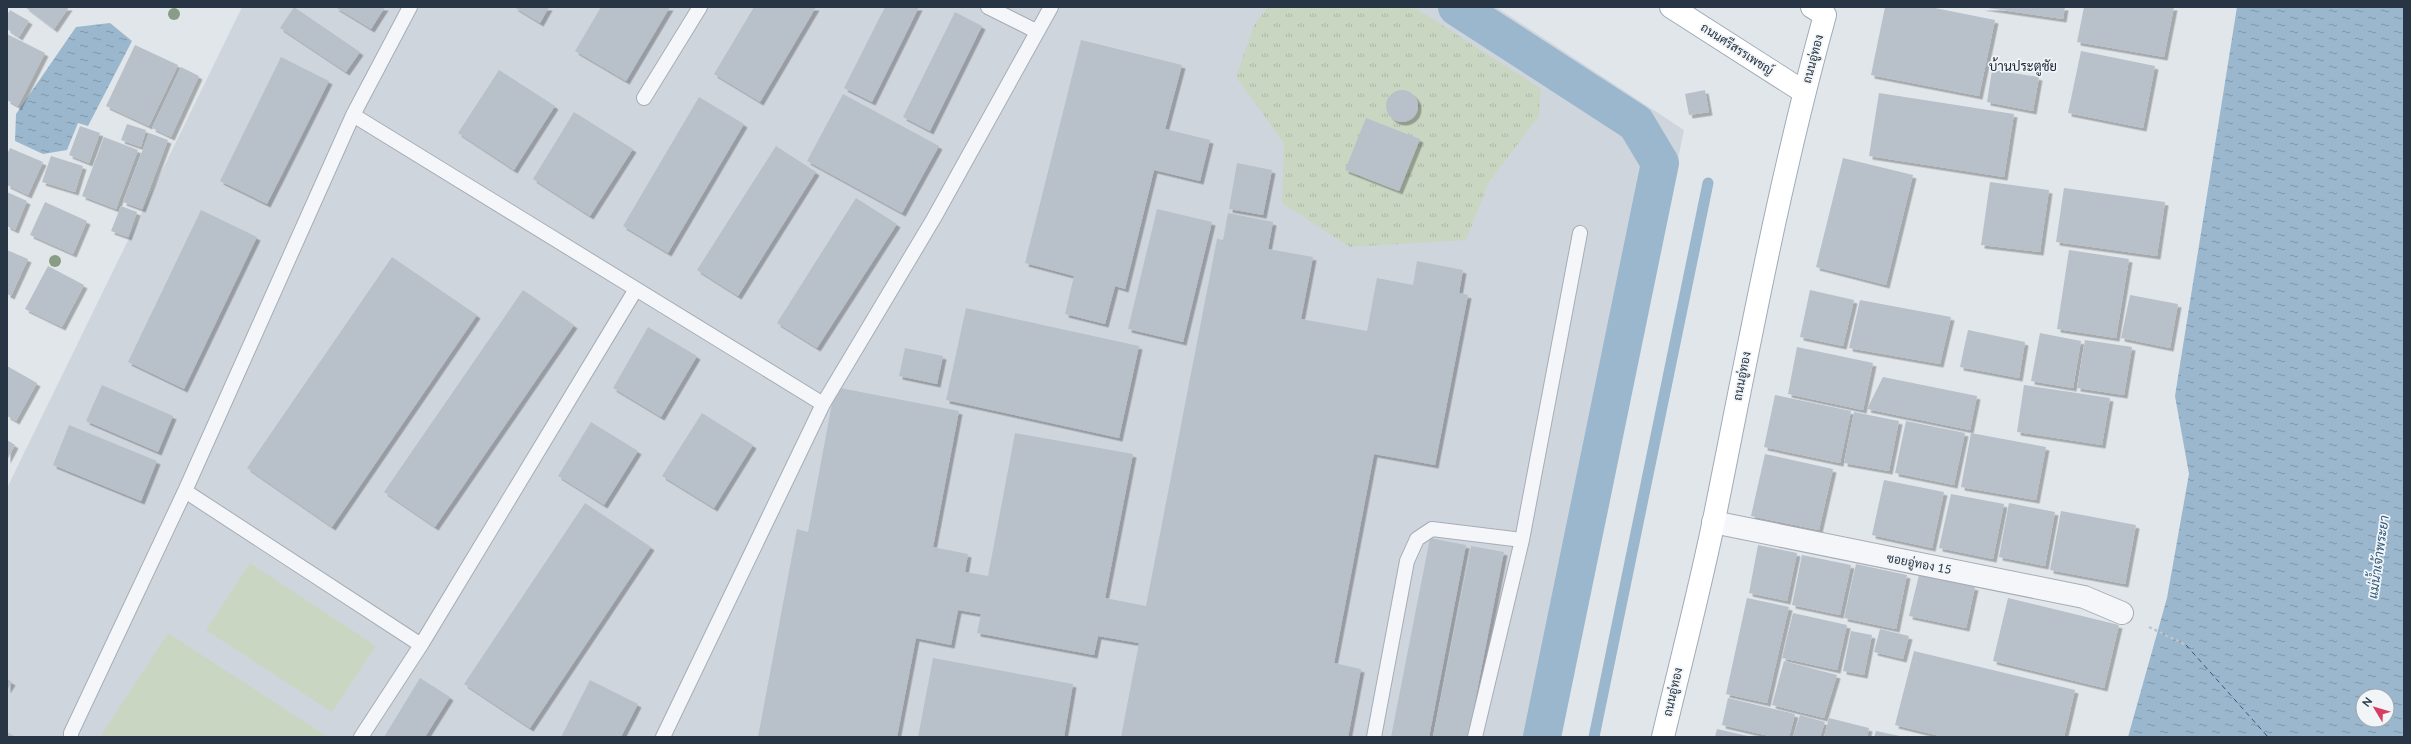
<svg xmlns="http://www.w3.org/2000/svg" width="2411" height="744" font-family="Lato,Sarabun,sans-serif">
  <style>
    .built { fill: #cfd5dd }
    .grass { fill: url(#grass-tufts) }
    .garden { fill: #c9d6c2 }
    .water { fill: url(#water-ripples); fill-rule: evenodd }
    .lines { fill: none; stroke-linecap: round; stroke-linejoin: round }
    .stream { stroke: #9ab7cd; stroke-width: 11 }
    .canal { stroke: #9ab7cd; stroke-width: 38 }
    .ferry { stroke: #2f587b; stroke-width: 1; stroke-dasharray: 5 4; stroke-linecap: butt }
    .building { fill: #b8c0c9; filter: url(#shadow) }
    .lane-casing { stroke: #a6adb6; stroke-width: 16 }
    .street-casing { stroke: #a6adb6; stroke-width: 24 }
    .primary-casing { stroke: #a0abb8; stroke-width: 24 }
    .path { stroke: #c0c4ca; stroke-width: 2.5; stroke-dasharray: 3 3; stroke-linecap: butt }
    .lane { stroke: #f5f6f9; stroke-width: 14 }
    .street { stroke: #f5f6f9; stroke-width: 22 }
    .primary { stroke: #fff; stroke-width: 22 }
    .tree { fill: #899d86 }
    .labels { text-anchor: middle; stroke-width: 3.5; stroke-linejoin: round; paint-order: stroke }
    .street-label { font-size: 12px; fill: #283544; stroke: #f1f5f8 }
    .neighbourhood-label { font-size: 13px; fill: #1a2635; stroke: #f1f5f8 }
    .water-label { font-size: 13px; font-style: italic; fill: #2f587b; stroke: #f1f5f8 }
  </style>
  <defs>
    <pattern id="grass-tufts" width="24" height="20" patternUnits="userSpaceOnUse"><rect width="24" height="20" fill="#c9d6c2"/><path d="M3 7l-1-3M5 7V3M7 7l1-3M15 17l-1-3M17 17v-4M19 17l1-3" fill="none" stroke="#adb8a8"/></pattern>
    <pattern id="water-ripples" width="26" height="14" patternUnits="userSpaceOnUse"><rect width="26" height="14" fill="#9ab7cd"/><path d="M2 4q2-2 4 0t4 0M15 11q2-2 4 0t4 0" fill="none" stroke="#7e96a8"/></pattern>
    <filter id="shadow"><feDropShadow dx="3.5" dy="3.5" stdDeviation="0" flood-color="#0004"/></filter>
  </defs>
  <rect width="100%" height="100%" fill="#e1e6eb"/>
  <!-- built -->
  <path class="built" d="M242,7H1496L1684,130L1559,737H7V488Z"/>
  <!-- grass -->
  <path class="grass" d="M1268,7H1414L1541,89L1539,116L1489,182L1466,240L1350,247L1282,203L1284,143L1236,77L1254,25Z"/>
  <!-- garden -->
  <path class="garden" d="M250,563L376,646L332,712L206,630Z
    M168,633L328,737H100Z"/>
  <!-- water -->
  <path class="water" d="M2237,7H2404V737H2128L2167,598L2189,474L2175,396ZM2363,696H2387V720H2363Z
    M110,23L132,41L88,126L78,123L67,150L43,154L15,141L16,114L76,27Z"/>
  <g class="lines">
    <!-- stream -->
    <path class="stream" d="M1594,737L1708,183"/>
    <!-- canal -->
    <path class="canal" d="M1457,7L1636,123L1660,163L1542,737"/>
    <!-- ferry -->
    <path class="ferry" d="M2186,645L2268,737"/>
  </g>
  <!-- building -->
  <path class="building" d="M25,7H69L54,29Z
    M294,7L360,52L346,72L280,28Z
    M335,7H385L371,29Z
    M514,7H549L540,23Z
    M601,7H670L626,81L575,51Z
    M754,7H816L760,102L714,74Z
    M885,7H919L872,102L844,88Z
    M1885,7H1930L1995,20L1979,96L1871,75Z
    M1981,7H2065L2063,19Z
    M2084,7H2174L2164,57L2077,42Z
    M10,10L29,21L19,37L7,29V15Z
    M955,12L982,26L930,131L903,117Z
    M7,34L45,53L18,106L7,100Z
    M1081,40L1182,65L1165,129L1210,140L1200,181L1154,170L1125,289L1115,286L1105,324L1065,314L1074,276L1025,263Z
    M135,45L178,65L149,126L106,106Z
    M2081,51L2155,66L2143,128L2068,113Z
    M281,57L329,81L267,204L220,181Z
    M181,67L199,76L171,137L152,128Z
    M499,70L555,106L514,170L458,133Z
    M1992,70L2039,77L2033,111L1987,102Z
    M1386 106a16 16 0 1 1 32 0a16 16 0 1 1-32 0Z
    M1705,90L1709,112L1689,115L1685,94Z
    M1879,93L2014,114L2004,177L1869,156Z
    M843,94L939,146L902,213L807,161Z
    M699,97L744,124L668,253L623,226Z
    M574,112L633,149L590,216L533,179Z
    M1366,118L1420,139L1399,191L1345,170Z
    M127,124L146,130L141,147L121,140Z
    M80,126L100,133L89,163L69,155Z
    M149,133L168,140L142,209L123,202Z
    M104,137L138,150L116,209L82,196Z
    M776,146L816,172L738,296L697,270Z
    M10,148L43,162L28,195L7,185V154Z
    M51,156L83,166L75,192L42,182Z
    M1843,158L1913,175L1886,285L1816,267Z
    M1237,163L1272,170L1263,215L1229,209Z
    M1990,182L2049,190L2040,252L1981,245Z
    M2064,188L2165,202L2157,256L2056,242Z
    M7,192L27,201L15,230L7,226Z
    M856,198L897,224L817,348L777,323Z
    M45,202L87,221L73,254L30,235Z
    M121,206L137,212L128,237L111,231Z
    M1157,209L1212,222L1183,342L1128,329Z
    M201,210L257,237L184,389L128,362Z
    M1228,213L1273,222L1268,249L1313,257L1301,319L1367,331L1377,278L1413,285L1417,261L1463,270L1459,293L1468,295L1435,465L1374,454L1334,663L1361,669L1348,737H1121L1139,643L1098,636L1094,655L977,633L981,614L958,610L951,645L916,638L897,737H758L797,529L808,532L835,387L959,411L933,547L968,554L965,572L988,576L1015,433L1133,454L1105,598L1146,606L1217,239L1223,240Z
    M7,250L28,259L11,296L7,294Z
    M2069,250L2129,259L2116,338L2057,329Z
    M392,257L477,315L332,527L247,468Z
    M48,266L84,285L62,327L25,309Z
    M523,290L574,325L435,527L384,492Z
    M1810,290L1854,300L1843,346L1800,337Z
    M2130,295L2178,304L2170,348L2121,338Z
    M1860,300L1951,317L1940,364L1849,348Z
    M966,308L1139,346L1119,438L946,400Z
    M648,327L697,356L661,417L613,388Z
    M1968,330L2025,342L2019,378L1960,367Z
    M2040,333L2081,341L2073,388L2031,381Z
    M2085,340L2132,347L2124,395L2077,388Z
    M1797,347L1873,363L1863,410L1788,394Z
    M905,348L943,356L937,384L899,376Z
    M7,366L37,383L16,421L7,416Z
    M1883,377L1977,396L1970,430L1867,409Z
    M102,385L173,416L158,452L86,421Z
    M2024,385L2110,398L2102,445L2017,432Z
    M1775,395L1851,411L1840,463L1764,447Z
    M1854,412L1899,421L1889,471L1844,463Z
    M702,413L753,445L714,508L662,476Z
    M1906,421L1965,433L1954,485L1895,473Z
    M591,422L638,451L604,505L558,476Z
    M69,425L157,461L141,501L53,465Z
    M1971,433L2046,447L2036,500L1961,487Z
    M7,440L15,445L7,460Z
    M1765,454L1833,469L1819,530L1751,516Z
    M1884,480L1944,492L1932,548L1872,535Z
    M1951,494L2004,504L1993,559L1939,548Z
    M585,503L651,547L530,728L464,684Z
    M2009,503L2055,512L2045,566L1999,557Z
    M2061,511L2136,525L2125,584L2050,570Z
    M1430,538L1466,545L1429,737H1391Z
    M1758,545L1797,553L1787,601L1749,593Z
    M1471,546L1504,552L1468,737H1433Z
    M1802,555L1851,565L1840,615L1792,605Z
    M1856,564L1907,575L1896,629L1844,618Z
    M1919,575L1975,587L1966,628L1909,616Z
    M1747,598L1789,607L1767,703L1726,694Z
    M2008,598L2119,625L2104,688L1993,661Z
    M1793,613L1847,625L1837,670L1782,658Z
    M1880,629L1909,636L1903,659L1874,652Z
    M1851,631L1872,635L1864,675L1843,671Z
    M1914,651L2075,690L2064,737H1944L1895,725Z
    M933,658L1073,684L1064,737H918Z
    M1784,661L1837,675L1824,718L1772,705Z
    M420,678L450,697L425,737H384Z
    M7,679L12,682L7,690Z
    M590,680L638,704L621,737H561Z
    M1728,698L1795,714L1789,737H1774L1722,725Z
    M1800,715L1825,722L1820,737H1793Z
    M1829,718L1869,728L1867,737H1824Z
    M1717,729L1748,736V737H1715Z
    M1876,731L1900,736V737H1874Z
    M7,732L16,737H7Z"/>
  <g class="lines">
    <defs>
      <path id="lane" d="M988,7L1036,31
        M644,98L700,7
        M353,115L823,404
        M185,491L421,645
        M71,737V733L185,491L353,115L410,7
        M361,737L421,645L636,289
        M663,737L823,404L934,218L1051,7
        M1374,737L1407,561L1417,539L1432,529L1522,540
        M1475,737L1522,540L1580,233"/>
      <path id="street" d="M1713,522L2084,597L2122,613"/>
      <path id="primary" d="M1671,7L1804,92
        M1663,737C1680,665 1699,593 1714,520C1748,351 1779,181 1825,15L1812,7"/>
    </defs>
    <!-- lane casing -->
    <use href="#lane" class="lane-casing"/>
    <!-- street casing -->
    <use href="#street" class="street-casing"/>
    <!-- primary casing -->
    <use href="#primary" class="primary-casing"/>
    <!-- path -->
    <path class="path" d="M2149,627L2186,645"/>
    <!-- lane -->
    <use href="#lane" class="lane"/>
    <!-- street -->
    <use href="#street" class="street"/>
    <!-- primary -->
    <use href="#primary" class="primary"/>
  </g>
  <!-- trees -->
  <g class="tree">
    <circle cx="174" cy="14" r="6"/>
    <circle cx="55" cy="261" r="6"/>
  </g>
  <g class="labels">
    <!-- street labels -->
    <g class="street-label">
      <text transform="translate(1737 49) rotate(33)" y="4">ถนนศรีสรรเพชญ์</text>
      <text transform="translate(1813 59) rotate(-75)" y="4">ถนนอู่ทอง</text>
      <text transform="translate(1742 376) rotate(-79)" y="4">ถนนอู่ทอง</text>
      <text transform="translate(1919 564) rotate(11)" y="4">ซอยอู่ทอง 15</text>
      <text transform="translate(1673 692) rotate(-77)" y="4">ถนนอู่ทอง</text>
    </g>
    <!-- neighbourhood labels -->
    <g class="neighbourhood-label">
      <text x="2023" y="71">บ้านประตูชัย</text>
    </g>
    <!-- water labels -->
    <g class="water-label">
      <text transform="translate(2378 557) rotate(-82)" y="5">แม่น้ำเจ้าพระยา</text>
    </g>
  </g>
  <!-- border -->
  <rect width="2411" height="744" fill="none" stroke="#283544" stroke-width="16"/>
  <!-- north arrow -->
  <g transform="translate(2375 708) rotate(308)"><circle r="19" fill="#f1f5f8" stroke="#a1a8b0"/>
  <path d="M0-3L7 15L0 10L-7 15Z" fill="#d83e63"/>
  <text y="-6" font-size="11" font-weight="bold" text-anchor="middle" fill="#283544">N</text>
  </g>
</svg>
